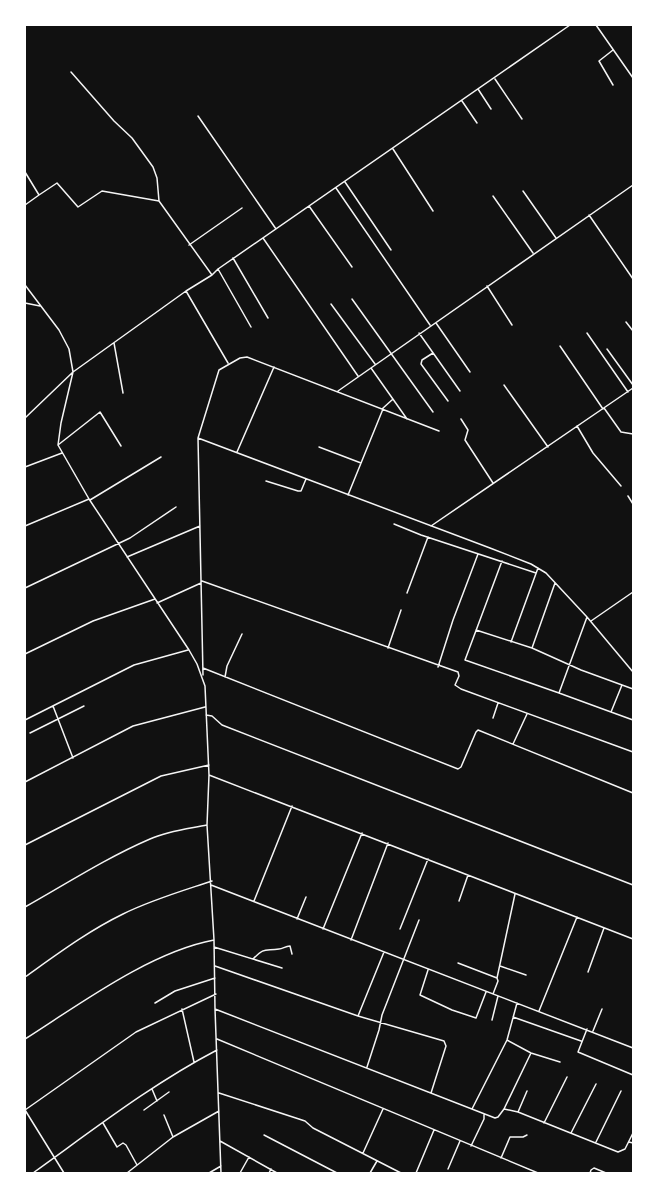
<svg xmlns="http://www.w3.org/2000/svg" width="658" height="1198" font-family="Cabin,sans-serif">
  <style>
    .lines { fill: none; stroke-linecap: round; stroke-linejoin: round }
    .minor { stroke: #f5f5f5; stroke-width: 1.5 }
  </style>
  <rect width="100%" height="100%" fill="#111"/>
  <g class="lines">
    <!-- minor -->
    <path class="minor" d="M596,25L633,78
      M71,72L114,121L132,138L153,167L157,178L159,201L212,275
      M495,79L522,119
      M613,85L599,61L613,50
      M478,89L491,109
      M462,101L477,123
      M198,116L276,229
      M393,149L433,211
      M25,172L39,195L25,205
      M345,182L391,250
      M336,188L430,325
      M523,191L556,238
      M39,195L57,183L78,207L102,191L159,201
      M493,196L533,253
      M309,206L352,267
      M589,215L633,279
      M263,238L358,376
      M189,245L242,208
      M233,258L268,318
      M218,269L251,327
      M25,285L59,330L69,349L73,372L61,423L58,445L89,499L189,650L197,664L205,686L209,775L207,825L214,940L215,1009L221,1173
      M487,286L512,325
      M186,291L228,363
      M352,299L433,412
      M25,303L40,306
      M331,304L375,364
      M626,322L633,331
      M436,323L470,372
      M419,333L460,391
      M587,333L628,392
      M114,343L123,393
      M560,346L603,409
      M607,349L633,385
      M433,353L422,360L421,364L448,401
      M371,368L407,419
      M504,385L548,447
      M338,391L633,185
      M604,408L621,432L633,434
      M382,409L393,399
      M25,418L73,372L186,291L212,275L218,269L570,25
      M461,419L468,430L465,440L493,483
      M577,426L593,453L621,486
      M198,438L490,548L531,564L546,573L587,617L633,672
      M58,445L100,412L121,446
      M319,447L361,463
      M237,452L274,367
      M25,467L62,453
      M266,481L298,491H301L306,479
      M348,495L383,409
      M628,496L633,504
      M90,500L161,457
      M394,524L421,535L536,573
      M25,526L89,499
      M431,526L633,388
      M127,557L200,526
      M502,561L465,660L559,693
      M202,581L458,672L459,676L455,685L461,689L633,752
      M25,588L130,538L176,507
      M407,593L428,537
      M157,603L201,583
      M587,617L559,693L611,712L622,685
      M591,621L633,592
      M476,630L532,648L581,670L633,689
      M511,642L538,568
      M388,648L401,610
      M532,648L555,583
      M25,654L93,621L155,599
      M438,667L453,620L478,554
      M203,668L458,769L461,767L476,732L478,730L633,793
      M203,675L198,438L219,370L240,358L247,357L439,431
      M225,677L227,666L242,634
      M53,706L73,758
      M611,712L633,720
      M206,715L212,716L222,725L633,885
      M493,718L498,703
      M25,720L134,665L188,650
      M30,733L84,706
      M513,744L527,714
      M209,775L633,939
      M25,782L133,726L205,707
      M25,845L161,776L209,765
      M211,885L633,1048
      M254,901L292,806
      M459,901L468,875
      M25,907C66,884 106,858 150,839C168,831 187,829 207,825
      M297,919L306,897
      M323,929L362,833
      M400,929L428,859
      M351,940L388,843
      M214,947L282,968
      M253,959C265,947 264,951 279,949C283,949 285,946 290,946L292,954
      M458,963L497,978L498,981L493,994
      M215,966L358,1016L444,1041L446,1046L431,1093
      M500,966L526,975
      M428,970L420,995L452,1010L476,1018L486,992
      M588,972L604,928
      M25,977C56,955 88,931 123,914C151,900 182,891 212,881
      M497,978L515,894
      M155,1003L175,991L215,978
      M182,1009L194,1062
      M215,1009L495,1118L498,1117L504,1109L531,1053
      M539,1011L577,917
      M358,1016L384,952
      M513,1017L581,1041
      M492,1020L498,996
      M587,1029L578,1052L633,1075
      M593,1031L602,1009
      M25,1039C80,1004 150,952 214,940
      M217,1039L538,1173
      M507,1040L531,1053L560,1062
      M367,1067L379,1030L382,1015L419,920
      M152,1089L157,1101
      M219,1093L305,1121L313,1128L401,1173
      M472,1109L507,1040L517,1003
      M504,1109L518,1112L618,1152L625,1149L633,1133
      M144,1110L169,1092
      M518,1112L527,1091
      M164,1115L173,1137
      M103,1123L117,1147L123,1143L126,1145L137,1165
      M544,1123L567,1077
      M571,1133L596,1084
      M264,1135L337,1173
      M220,1141L277,1173
      M596,1142L621,1091
      M629,1142L633,1143
      M471,1146L484,1119V1115
      M363,1153L383,1109
      M501,1158L510,1137H523L527,1135
      M448,1169L460,1141
      M33,1173C93,1130 152,1084 217,1050
      M64,1173L25,1110L136,1032L216,994
      M127,1173L173,1137L219,1111
      M209,1173L221,1166
      M240,1173L249,1157
      M269,1173L271,1169
      M370,1173L377,1161
      M416,1173L434,1130
      M590,1173L591,1170L594,1168L606,1173"/>
  </g>
  <!-- border -->
  <rect width="658" height="1198" fill="none" stroke="#ffffff" stroke-width="52"/>
</svg>
